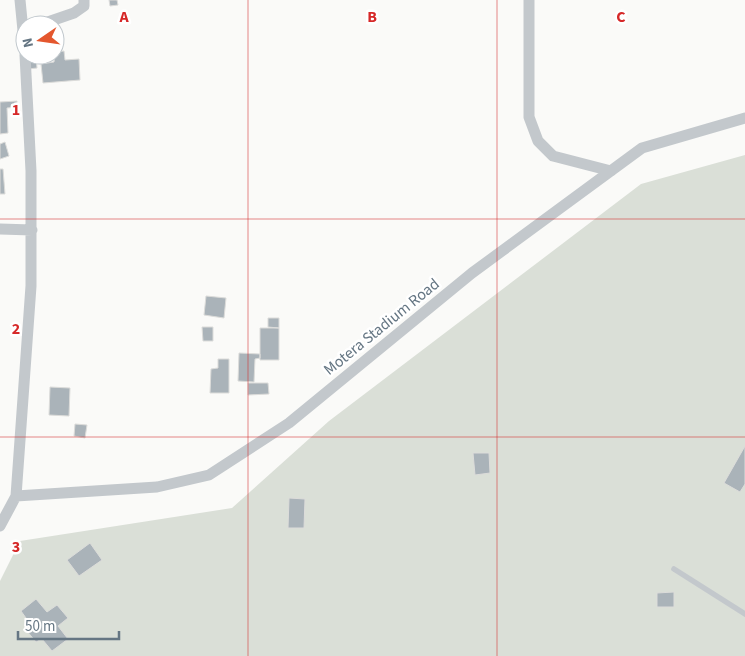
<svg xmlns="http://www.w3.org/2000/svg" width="745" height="656" font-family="'Source Sans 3',sans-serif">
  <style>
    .green { fill: #dadfd7 }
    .building { fill: #aab3b9; stroke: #dcdcda }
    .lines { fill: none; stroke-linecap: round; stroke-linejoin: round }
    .lane { stroke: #c3c8cc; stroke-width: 5.5 }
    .street { stroke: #c3c8cc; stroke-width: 11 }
    .grid { fill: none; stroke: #d62828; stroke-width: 1; stroke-opacity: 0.55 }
    .labels { text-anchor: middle; stroke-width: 5; stroke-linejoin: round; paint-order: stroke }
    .street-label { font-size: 16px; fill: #657683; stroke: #fff }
    .grid-label { font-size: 16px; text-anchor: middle; font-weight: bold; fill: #d62828; stroke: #fff; stroke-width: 5; stroke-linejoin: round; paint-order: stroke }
  </style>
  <rect width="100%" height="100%" fill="#fafaf8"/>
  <!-- green -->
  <path class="green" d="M745,155V656H0V581L20,541L232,508L329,421L641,184Z"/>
  <!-- building -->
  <path class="building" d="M109,0H117L118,5L110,6Z
    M64,51L65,60L79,59L80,80L43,83L41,64L54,62L55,52Z
    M36,57L37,68L28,69L26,58Z
    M17,101V107L7,108L8,133L0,134V102Z
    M5,142L9,156L0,159V144Z
    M0,169H3L5,194H0Z
    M206,296L226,298L224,318L204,315Z
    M268,318H279V328L268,327Z
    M202,327H213V341H203Z
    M260,328H279V360H260Z
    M239,353L260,354V358L255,359L254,382L238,381Z
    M218,359H229V393H210L211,369L218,368Z
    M248,383H268L269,394L248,395Z
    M50,387L70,388L69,416L49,415Z
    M75,424L87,425L85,438L74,436Z
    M745,446V484L740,492L724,483Z
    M473,453H489L490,473L475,475Z
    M289,498L305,499L304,528H288Z
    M90,543L102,560L79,576L67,560Z
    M674,592V607H657V593Z
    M36,599L47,612L57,605L68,618L58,626L68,639L52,651L42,639L36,642L26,630L31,625L21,611Z"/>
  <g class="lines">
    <!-- lane -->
    <path class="lane" d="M674,569L745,614"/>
    <!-- street -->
    <path class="street" d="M20,0L25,51
      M529,0V117L538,141L553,156L611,171
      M39,25L74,13L84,6V0
      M0,229L32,230
      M16,496L157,487L209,475L289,423L472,273L642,148L745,118
      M0,526L16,496L31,286V171L25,55"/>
  </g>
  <!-- grid -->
  <path class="grid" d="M248,0V656M497,0V656M0,219H745M0,437H745"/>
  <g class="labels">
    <!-- street labels -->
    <g class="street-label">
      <text transform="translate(381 326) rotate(-39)" y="6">Motera Stadium Road</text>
    </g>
  </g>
  <g class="grid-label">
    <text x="124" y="22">A</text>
    <text x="372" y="22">B</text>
    <text x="621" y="22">C</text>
    <text x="16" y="115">1</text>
    <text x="16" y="334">2</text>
    <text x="16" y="552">3</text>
  </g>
  <!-- north arrow -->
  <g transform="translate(40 40) rotate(257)"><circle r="24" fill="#ffffff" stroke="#c1c8cd"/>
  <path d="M0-4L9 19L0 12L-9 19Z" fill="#e4572e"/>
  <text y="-8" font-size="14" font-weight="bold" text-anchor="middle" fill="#657683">N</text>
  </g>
  <!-- scale -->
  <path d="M18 631v8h101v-8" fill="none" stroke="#657683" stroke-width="2.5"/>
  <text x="25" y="631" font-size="15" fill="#657683" stroke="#ffffff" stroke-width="4" paint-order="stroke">50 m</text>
</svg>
